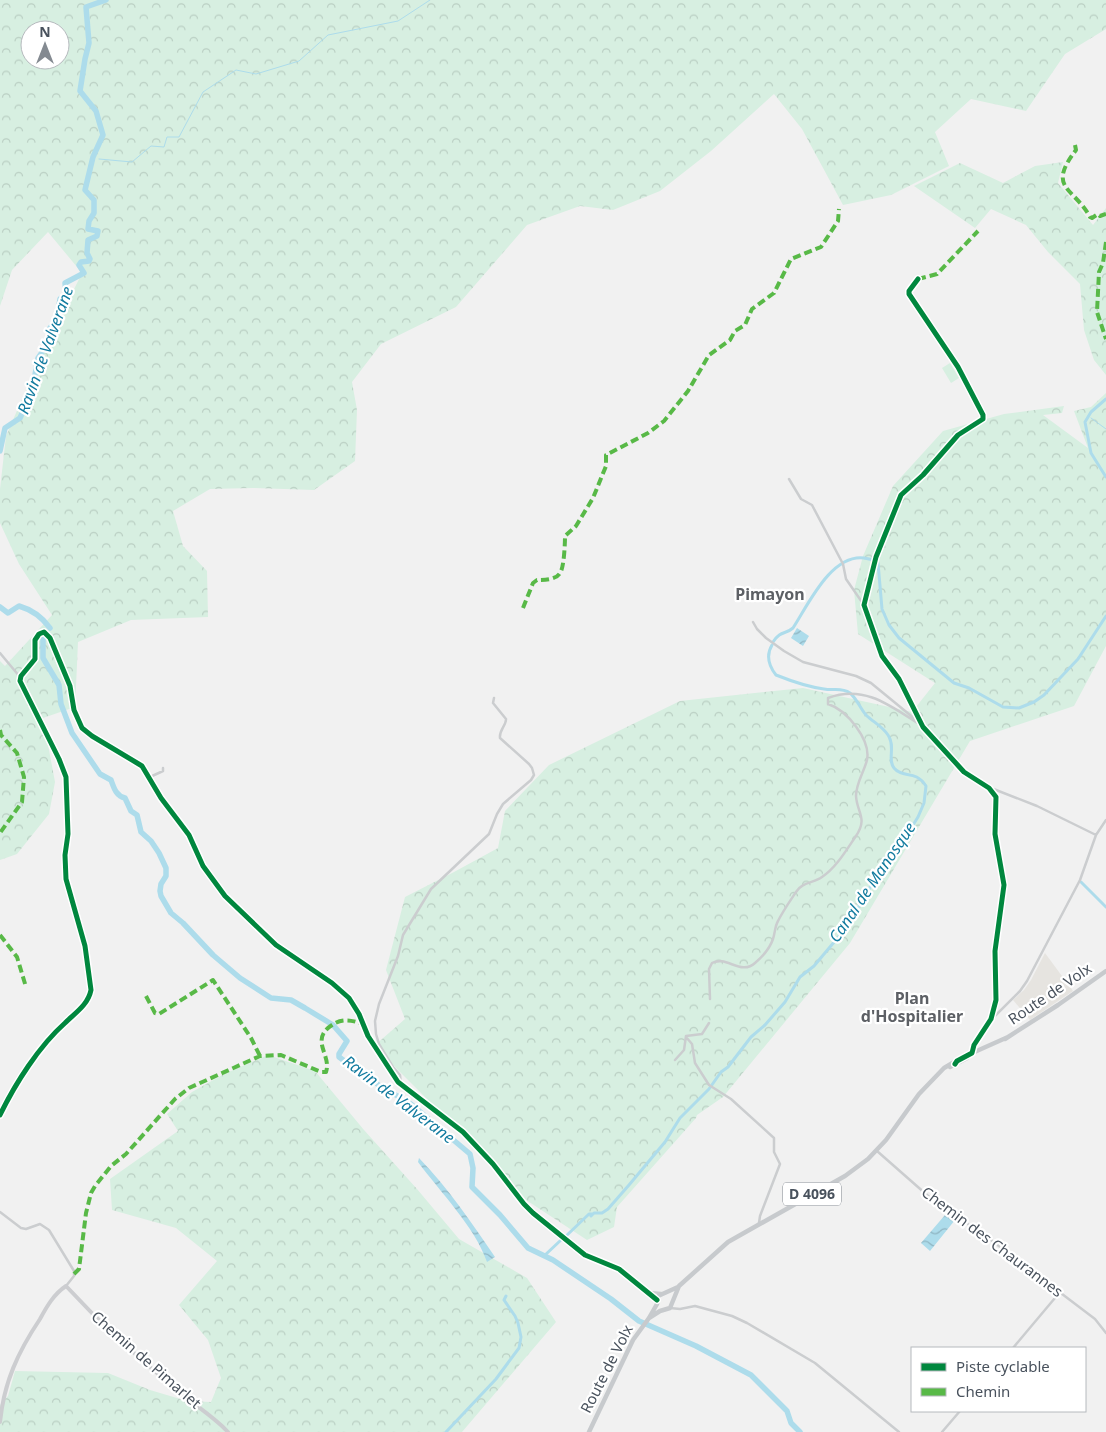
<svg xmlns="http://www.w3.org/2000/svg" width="1106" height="1432" font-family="'Noto Sans',sans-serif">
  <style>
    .commercial { fill: #e6e4e0 }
    .forest { fill: url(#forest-crowns); fill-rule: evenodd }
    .pitch { fill: #d7efe1 }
    .water { fill: url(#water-waves) }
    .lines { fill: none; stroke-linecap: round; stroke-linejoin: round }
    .stream { stroke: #addceb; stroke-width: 1 }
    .canal { stroke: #addceb; stroke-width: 3 }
    .river { stroke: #addceb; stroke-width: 5.5 }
    .street { stroke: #cbcdcf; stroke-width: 2.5 }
    .secondary { stroke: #cccdd0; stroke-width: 4 }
    .primary { stroke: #c7cacd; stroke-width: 4.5 }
    .quiet { stroke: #58b947; stroke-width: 4; stroke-dasharray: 8 4; stroke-linecap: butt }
    .cycleway-casing { stroke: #fff; stroke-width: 8 }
    .cycleway { stroke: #00873e; stroke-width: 5 }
    .labels { text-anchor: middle; stroke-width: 4.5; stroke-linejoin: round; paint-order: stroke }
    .shield { fill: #fff; stroke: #80868e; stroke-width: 1 }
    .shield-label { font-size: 14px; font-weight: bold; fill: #49525d }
    .street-label { font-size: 15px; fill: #49525d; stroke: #fff }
    .water-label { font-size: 16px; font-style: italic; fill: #127b9f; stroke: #fff }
    .neighbourhood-label { font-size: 16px; font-weight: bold; fill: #5d6065; stroke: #fff }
  </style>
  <defs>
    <pattern id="forest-crowns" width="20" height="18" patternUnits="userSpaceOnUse" patternTransform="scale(1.25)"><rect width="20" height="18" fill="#d7efe1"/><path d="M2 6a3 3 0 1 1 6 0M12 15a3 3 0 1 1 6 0" fill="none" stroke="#bacfc3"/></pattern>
    <pattern id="water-waves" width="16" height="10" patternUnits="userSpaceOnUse" patternTransform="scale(1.25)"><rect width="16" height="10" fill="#addceb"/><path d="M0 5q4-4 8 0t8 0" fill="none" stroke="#8fb5c2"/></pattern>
  </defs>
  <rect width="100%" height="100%" fill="#f1f1f1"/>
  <!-- commercial -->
  <path class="commercial" d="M1045,953L1073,991L1030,1020L1013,1000L1024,990L1031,980Z"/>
  <!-- forest -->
  <path class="forest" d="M0,0H1106V29L1065,54L1026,111L971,99L935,132L949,166L891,195L843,205L802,129L774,94L711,151L660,191L613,210L580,206L527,225L456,307L381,344L352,382L357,410L355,461L314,490L253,488L210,489L173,511L183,546L207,571L208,617L131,620L78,642L75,709L72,708L43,718L55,782L49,814L17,854L0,860V661L5,666L52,615L19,564L0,523V489L6,436L39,360L82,273L48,232L12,270L0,306ZM30,30H60V60H30Z
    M1063,162L1058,183L1093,225L1106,208V375L1094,360L1084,330L1080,284L1048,252L1026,225L991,209L975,228L914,186L960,163L1003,183L1035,166Z
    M1106,393V646L1074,706L970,741L850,943L723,1097L697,1115L696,1118L617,1207L614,1227L587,1240L523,1198L493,1158L462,1126L434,1106L374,1046L405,1019L386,970L405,897L454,872L498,848L505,811L549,765L680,701L803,688L912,712L935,683L858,634L854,590L863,556L893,486L943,431L1004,414L1064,406L1062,413L1043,415L1088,448L1074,411L1091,407Z
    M268,1055L315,1071L364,1130L417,1189L459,1239L527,1278L556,1322L462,1432H0V1405L8,1396L15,1371L108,1373L150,1390L187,1401L211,1402L221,1378L208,1340L179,1305L217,1261L176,1228L112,1210L110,1179L178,1131L167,1114L192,1092L224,1074Z"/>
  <!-- pitch -->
  <path class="pitch" d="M950,363L959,378L951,383L942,368Z"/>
  <!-- water -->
  <path class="water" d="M797,628L809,636L803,646L791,638Z
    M419,1158C448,1188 472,1223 495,1257L487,1262C475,1227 440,1192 418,1162Z
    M945,1215L955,1220L930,1251L921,1243Z"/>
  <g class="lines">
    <!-- stream -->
    <path class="stream" d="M99,159L132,162L151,146L164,147L167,137H179L203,92L236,70L256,74L299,61L328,35L398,21L430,0
      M92,163L94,161
      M1091,418L1106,429"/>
    <!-- canal -->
    <path class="canal" d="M1106,399L1091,412L1085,422L1091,453L1106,477
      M773,642C781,630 785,635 793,628C808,605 831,554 864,558C870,559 874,559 878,563L882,609L889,625L899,638L954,683L969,688L1003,707L1019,708L1034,702L1044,695L1078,659L1106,616
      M1081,882L1106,907
      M591,1216L594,1213H602L608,1209L629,1185L665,1142L680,1118L709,1089L721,1072L728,1067L751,1037L765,1025L785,1002L800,977L814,966L840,935L852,918L876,877L903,841L918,817L924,803L926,786C915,769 903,779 894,768C887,759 896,747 888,735C882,726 873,722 866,715C860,708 857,699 850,693C841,687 834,691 824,689C809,687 791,681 776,675C769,666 766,655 772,645
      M565,1237L589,1214H593
      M544,1256L561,1240
      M446,1432L496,1379L519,1348L521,1337L518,1323L515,1316L504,1300L506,1296"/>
    <!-- river -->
    <path class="river" d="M0,451L5,428L20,418L25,407L33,386L38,358L47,345L50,328L57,319L60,299L66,293L65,283L84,273L79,265L81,262L89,261L90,259L87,253L88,240L97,236L98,231L88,229L89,221L94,213V200L85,190L93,157L103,135L96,111L80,91L85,59L89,43L86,7L106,0
      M0,607L8,613L19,606C33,610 42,617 50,628
      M43,639V658L59,685L61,704L72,733L100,774L111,780C114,788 116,796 125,798L131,811L137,815L141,832L151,841L159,853L166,868V876L161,884L160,891L161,896L171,913L183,923L213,955L240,978L271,998L291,1000L305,1008L333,1025L347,1041L339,1054V1057L372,1081L411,1104L470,1154L473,1168L472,1187L500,1215L528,1248L553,1260L611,1299L639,1321L696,1346L751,1375L787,1411L791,1423L800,1432"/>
    <!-- street -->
    <path class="street" d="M918,279L909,291V294L958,367L983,415V419L958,435L923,475L901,495L876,557L864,605L882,656L899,679L923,727L964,772L989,788L996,797L995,834L1004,885L995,951L996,1000L991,1019L974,1045L972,1053
      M789,479L801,499L812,505L843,564L846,579L864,605
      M753,622L757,629L766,638L784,651L803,662L856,676L871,683L921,724
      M0,653L20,677
      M150,777L163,771V768
      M991,788L1037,806L1096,835
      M710,999L709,969L712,963C726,955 741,976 755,963C762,957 770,948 773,939C775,933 775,926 778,921C783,911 790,901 796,892C802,882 814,883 822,877C836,868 847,849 856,836C868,818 857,813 856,796C856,783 864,772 867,760C871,740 847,710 828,704V698C865,684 892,707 922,726
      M993,1018L1020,991L1027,981L1080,880L1096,835L1106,820
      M686,1037L692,1044L695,1063L709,1085L731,1099L774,1138V1152L780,1164L760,1216L759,1223
      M675,1060L684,1050L686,1036L702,1034L709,1023
      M401,1085L400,1075L393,1067L379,1044L376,1034L375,1021L379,1004L398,956L403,935L431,889L489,834L497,814L503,804L531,780L534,775L532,768L529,764L500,738C499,730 506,726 506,719L493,703L494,698
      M0,1115C15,1084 39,1046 65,1023C75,1013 88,1005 91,990L85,946L66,879L65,855L68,834L66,777L59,759L20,681L21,676L35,659V640L39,634L44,632L50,638L70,686L74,710L82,728L92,736L142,766L161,798L189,835L203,866L225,896L276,945L332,983L349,998L359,1014L368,1036L398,1082L463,1132L493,1164L524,1204L533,1213L585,1255L619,1269L656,1300
      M877,1151L935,1202L987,1237L1095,1319L1106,1333
      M0,1212L21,1228L26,1229L40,1224L49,1230L74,1271V1276L66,1286
      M649,1292L661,1293
      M670,1308L680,1309L695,1306L732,1316L747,1323L815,1363L899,1432
      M1013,1348L1060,1292
      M942,1432L960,1411"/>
    <!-- secondary -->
    <path class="secondary" d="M0,1422C4,1382 18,1352 40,1319C47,1306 54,1294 66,1286C101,1324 138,1358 178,1391C194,1405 213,1416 228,1432"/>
    <!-- primary -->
    <path class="primary" d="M1005,1039L1058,1005L1106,971
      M950,1067L967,1058
      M649,1318L660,1311L670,1308L679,1286L728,1242L845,1176L868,1159L886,1140L919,1094L944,1068L961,1058L1008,1037
      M589,1432L633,1340L649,1318L657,1304L658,1296L678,1287"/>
    <!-- quiet -->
    <path class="quiet" d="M1075,145L1076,150C1046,189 1074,187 1090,217L1092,218L1098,214L1100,216L1106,214
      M1106,242L1103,263L1099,272L1097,312L1106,339
      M918,279L937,274L978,231
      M523,608L533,583L537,580C544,580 556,580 560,573C564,568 565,544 565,536L576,526L593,498L606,466V455L648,433L664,421L688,391L709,355L730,340L735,331L745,325L752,309L774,293L791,259L821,247L838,221L839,209
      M0,730L1,735L17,753L24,777L22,802L0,833
      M0,935L17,957L26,987
      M146,996L155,1013L159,1014L213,980L251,1038L260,1056
      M74,1274L79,1269L86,1213L91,1193L95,1186L111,1166L126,1154L175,1099L189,1088L260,1056L281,1055L321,1072H326C332,1055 309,1040 332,1025C342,1018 352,1020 363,1024"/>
    <defs>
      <path id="cycleway" d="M918,279L909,291V294L958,367L983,415V419L958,435L923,475L901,495L876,557L864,605L882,656L899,679L923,727L964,772L989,788L996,797L995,834L1004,885L995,951L996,1000L991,1019L974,1045L972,1053L957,1061L955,1064
        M0,1115C15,1084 39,1046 65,1023C75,1013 88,1005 91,990L85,946L66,879L65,855L68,834L66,777L59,759L20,681L21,676L35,659V640L39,634L44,632L50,638L70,686L74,710L82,728L92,736L142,766L161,798L189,835L203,866L225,896L276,945L332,983L349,998L359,1014L368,1036L398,1082L463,1132L493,1164L524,1204L533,1213L585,1255L619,1269L657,1300"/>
    </defs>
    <!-- cycleway casing -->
    <use href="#cycleway" class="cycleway-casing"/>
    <!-- cycleway -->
    <use href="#cycleway" class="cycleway"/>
  </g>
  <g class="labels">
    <!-- shield labels -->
    <rect class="shield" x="783" y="1182.5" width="58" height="23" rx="4"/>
    <g class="shield-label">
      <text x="812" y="1199">D 4096</text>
    </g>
    <!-- street labels -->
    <g class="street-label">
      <text transform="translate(1050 994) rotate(-34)" y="5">Route de Volx</text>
      <text transform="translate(992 1242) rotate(37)" y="5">Chemin des Chaurannes</text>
      <text transform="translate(146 1360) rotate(41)" y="5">Chemin de Pimarlet</text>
      <text transform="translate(607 1369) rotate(-63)" y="5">Route de Volx</text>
    </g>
    <!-- water labels -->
    <g class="water-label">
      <text transform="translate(45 350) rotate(-70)" y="6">Ravin de Valverane</text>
      <text transform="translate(872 882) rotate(-56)" y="6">Canal de Manosque</text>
      <text transform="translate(399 1099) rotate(37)" y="6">Ravin de Valverane</text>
    </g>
    <!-- neighbourhood labels -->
    <g class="neighbourhood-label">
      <text x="770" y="600">Pimayon</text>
      <text x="912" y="1004">Plan<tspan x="912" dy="18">d'Hospitalier</tspan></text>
    </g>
  </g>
  <!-- legend -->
  <rect x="911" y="1347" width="175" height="65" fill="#ffffff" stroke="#b6babe"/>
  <rect x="921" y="1363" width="25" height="8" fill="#00873e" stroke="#b6babe"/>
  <text x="956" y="1372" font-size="15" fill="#49525d">Piste cyclable</text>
  <rect x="921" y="1388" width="25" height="8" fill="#58b947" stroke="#b6babe"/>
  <text x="956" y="1397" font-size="15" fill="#49525d">Chemin</text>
  <!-- north arrow -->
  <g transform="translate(45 45)"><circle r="24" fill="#ffffff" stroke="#b6babe"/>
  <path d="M0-4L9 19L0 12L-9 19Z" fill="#848a91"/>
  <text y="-8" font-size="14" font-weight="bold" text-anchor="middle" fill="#49525d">N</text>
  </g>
</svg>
